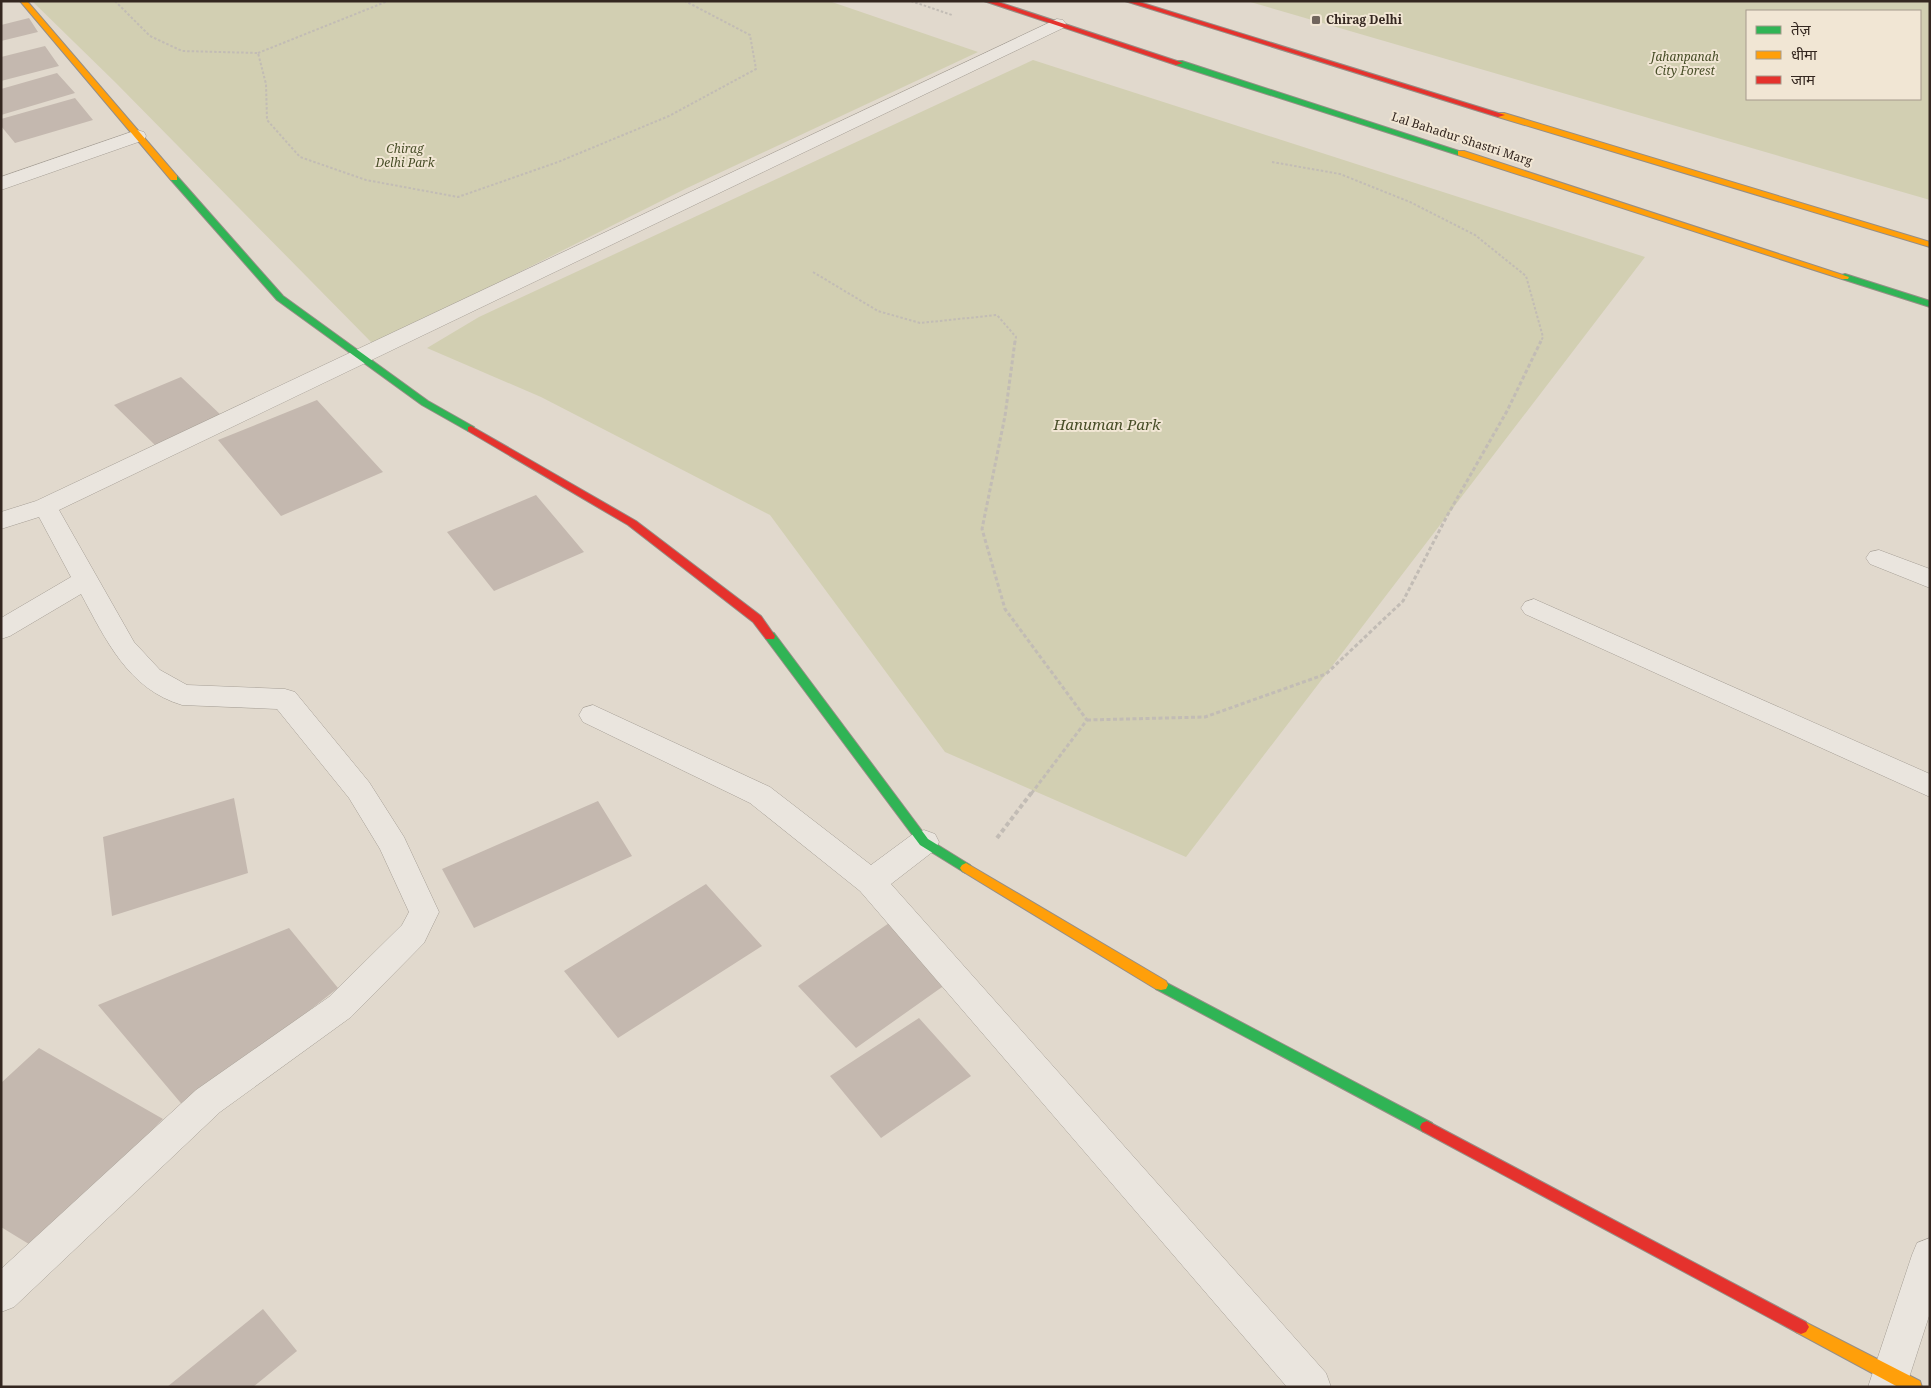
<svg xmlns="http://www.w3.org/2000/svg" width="1931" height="1388" font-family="'Noto Serif','Noto Sans Devanagari',serif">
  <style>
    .green { fill: #d2cfb2; fill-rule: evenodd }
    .building { fill: #c4b8af }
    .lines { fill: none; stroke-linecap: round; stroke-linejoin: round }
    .street-casing { stroke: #a69f96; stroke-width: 1 }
    .fast-casing { stroke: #968e86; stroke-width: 2 }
    .slow-casing { stroke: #968e86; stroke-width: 2 }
    .jam-casing { stroke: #968e86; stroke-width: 2 }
    .path-far2 { stroke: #c2bcb5; stroke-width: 2; stroke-dasharray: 2.5 2; stroke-linecap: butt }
    .path-far1 { stroke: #c2bcb5; stroke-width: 3; stroke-dasharray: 4 2.5; stroke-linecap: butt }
    .path { stroke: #c2bcb5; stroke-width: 4; stroke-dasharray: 4.5 3; stroke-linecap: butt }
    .street { fill: #eae5de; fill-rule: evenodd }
    .fast { fill: #30b455; fill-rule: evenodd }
    .slow { fill: #ff9f0a; fill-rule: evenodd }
    .jam { fill: #e5322d; fill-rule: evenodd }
    .poi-dot { fill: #71655d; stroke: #f1e6d4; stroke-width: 2 }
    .labels { text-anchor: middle; stroke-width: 4; stroke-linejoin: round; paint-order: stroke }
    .far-poi-label { font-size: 12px; font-weight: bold; fill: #342720; stroke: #f1e6d4; text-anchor: start }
    .far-park-label { font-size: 12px; font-style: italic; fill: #484e28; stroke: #f1e6d4 }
    .far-street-label { font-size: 12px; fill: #342720; stroke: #f1e6d4 }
    .park-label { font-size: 15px; font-style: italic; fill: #484e28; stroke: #f1e6d4 }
  </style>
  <rect width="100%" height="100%" fill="#e1d9cd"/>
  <!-- green -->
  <path class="green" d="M32,1H829L978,52L685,189L374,345L116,83Z
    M1247,1H1930V200ZM1747,11H1920V99H1747Z
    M1033,60L1645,257L1186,857L945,752L770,515L541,397L427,348L479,317Z"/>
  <!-- building -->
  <path class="building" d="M29,18L38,32L1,41V25Z
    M45,46L59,66L1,81V57Z
    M57,73L75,93L1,115V89Z
    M75,98L93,120L15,143L1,126V119Z
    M181,377L223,417L157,447L114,405Z
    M317,400L383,472L281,516L218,440Z
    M536,495L584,552L494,591L447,532Z
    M234,798L248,873L112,916L103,837Z
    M598,801L632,856L474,928L442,869Z
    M706,884L762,946L618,1038L564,971Z
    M892,921L952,980L856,1048L798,986Z
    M289,928L338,988L185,1108L98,1005Z
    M919,1018L971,1076L881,1138L830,1076Z
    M39,1048L163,1119L37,1249L1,1227V1083Z
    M263,1309L297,1351L253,1387H167Z"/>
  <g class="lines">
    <defs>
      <path id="street" d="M1057,19L1063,20L1066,24L1063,28L59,510L134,642L160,670L187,685L285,689L295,692L369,782L404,837L439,912L424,943L351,1017L220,1112L14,1307L1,1312V1269L196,1090L329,997L402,925L409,912L380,849L349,798L277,709L182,705C128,689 106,640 81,594L10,636L1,639V618L71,577L39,517L1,529V512L36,501Z
        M137,130L144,132L146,136L144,140L1,190V177Z
        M1879,550L1930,569V588L1870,564L1866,558L1870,552Z
        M1534,599L1930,774V797L1525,614L1521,608L1525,602Z
        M593,705L770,787L871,865L913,834L924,830L935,834L939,842L935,850L891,884L1326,1373L1331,1387H1287L860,891L750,803L583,722L579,715L583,708Z
        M1930,1238V1313L1906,1387H1868L1912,1255L1917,1243Z"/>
      <path id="fast" d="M1176,61H1182L1465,153L1458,155L1176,65Z
        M171,176H177L283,296L428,401L474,427V431H468L422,405L277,300L171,180Z
        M1845,274L1930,301V307L1842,279V275Z
        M770,632L774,633L928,839L970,865L972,868L970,871L966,873L962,871L920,845L766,639L765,636L766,633Z
        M1161,980L1432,1123L1434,1127L1432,1131L1427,1133L1422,1131L1156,989L1154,985L1156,981Z"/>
      <path id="slow" d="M20,1H27L177,176V180H171Z
        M1498,113H1504L1930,242V247L1498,117Z
        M1458,151H1464L1849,277L1848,279H1842L1458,155Z
        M966,863L1166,981L1168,985L1166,989L1161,990L1156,989L962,871L960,868L962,865Z
        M1801,1320L1920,1381L1922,1387H1898L1796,1332L1793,1327L1796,1322Z"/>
      <path id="jam" d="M984,1H995L1183,63L1176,65Z
        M1125,1H1136L1505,115L1498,117Z
        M471,426L636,521L761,616L775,636L774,639H766L753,622L628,525L468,431V427Z
        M1427,1121L1806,1322L1809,1327L1806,1332L1801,1334L1796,1332L1422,1131L1420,1127L1422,1123Z"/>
    </defs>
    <!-- street casing -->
    <use href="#street" class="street-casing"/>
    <!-- fast casing -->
    <use href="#fast" class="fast-casing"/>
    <!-- slow casing -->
    <use href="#slow" class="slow-casing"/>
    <!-- jam casing -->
    <use href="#jam" class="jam-casing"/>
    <!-- path-far2 -->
    <path class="path-far2" d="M115,1L150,36L182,51L258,53L266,84L267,120L300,157L366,180L458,197L558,162L669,116L756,69L750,35L685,1
      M911,1L952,15
      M258,53L388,1
      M1272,162L1340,174L1410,202L1475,235L1526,276L1543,337L1540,343
      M813,272L878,311L920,323L997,315L1016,337L1015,343"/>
    <!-- path-far1 -->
    <path class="path-far1" d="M1015,341L1005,416L982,529L1005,609L1087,720L1031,794
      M1087,720L1205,717L1326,674L1403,601L1447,516L1507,411L1541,341"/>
    <!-- path -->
    <path class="path" d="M997,838L1032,792"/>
    <!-- street -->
    <use href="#street" class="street"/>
    <!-- fast -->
    <use href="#fast" class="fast"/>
    <!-- slow -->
    <use href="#slow" class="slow"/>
    <!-- jam -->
    <use href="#jam" class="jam"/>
  </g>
  <!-- markers -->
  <rect class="poi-dot" x="1311" y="15" width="10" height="10" rx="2.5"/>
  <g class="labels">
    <!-- far-poi labels -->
    <g class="far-poi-label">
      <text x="1326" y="24">Chirag Delhi</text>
    </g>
    <!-- far-park labels -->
    <g class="far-park-label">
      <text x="1685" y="61">Jahanpanah<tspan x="1685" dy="14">City Forest</tspan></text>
      <text x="405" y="153">Chirag<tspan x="405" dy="14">Delhi Park</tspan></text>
    </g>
    <!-- far-street labels -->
    <g class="far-street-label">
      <text transform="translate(1462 139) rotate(18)" y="4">Lal Bahadur Shastri Marg</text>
    </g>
    <!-- park labels -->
    <g class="park-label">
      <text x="1107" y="430">Hanuman Park</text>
    </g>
  </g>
  <!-- border -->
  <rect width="1931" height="1388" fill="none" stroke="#342720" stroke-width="5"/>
  <!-- legend -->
  <rect x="1746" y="10" width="175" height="90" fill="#f1e6d4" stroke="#a59a8c"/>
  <rect x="1756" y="26" width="25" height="8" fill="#30b455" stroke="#a59a8c"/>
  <text x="1791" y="35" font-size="15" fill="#342720">तेज़</text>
  <rect x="1756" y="51" width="25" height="8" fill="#ff9f0a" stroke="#a59a8c"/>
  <text x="1791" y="60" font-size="15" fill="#342720">धीमा</text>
  <rect x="1756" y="76" width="25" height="8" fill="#e5322d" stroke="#a59a8c"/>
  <text x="1791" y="85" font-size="15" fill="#342720">जाम</text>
</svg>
